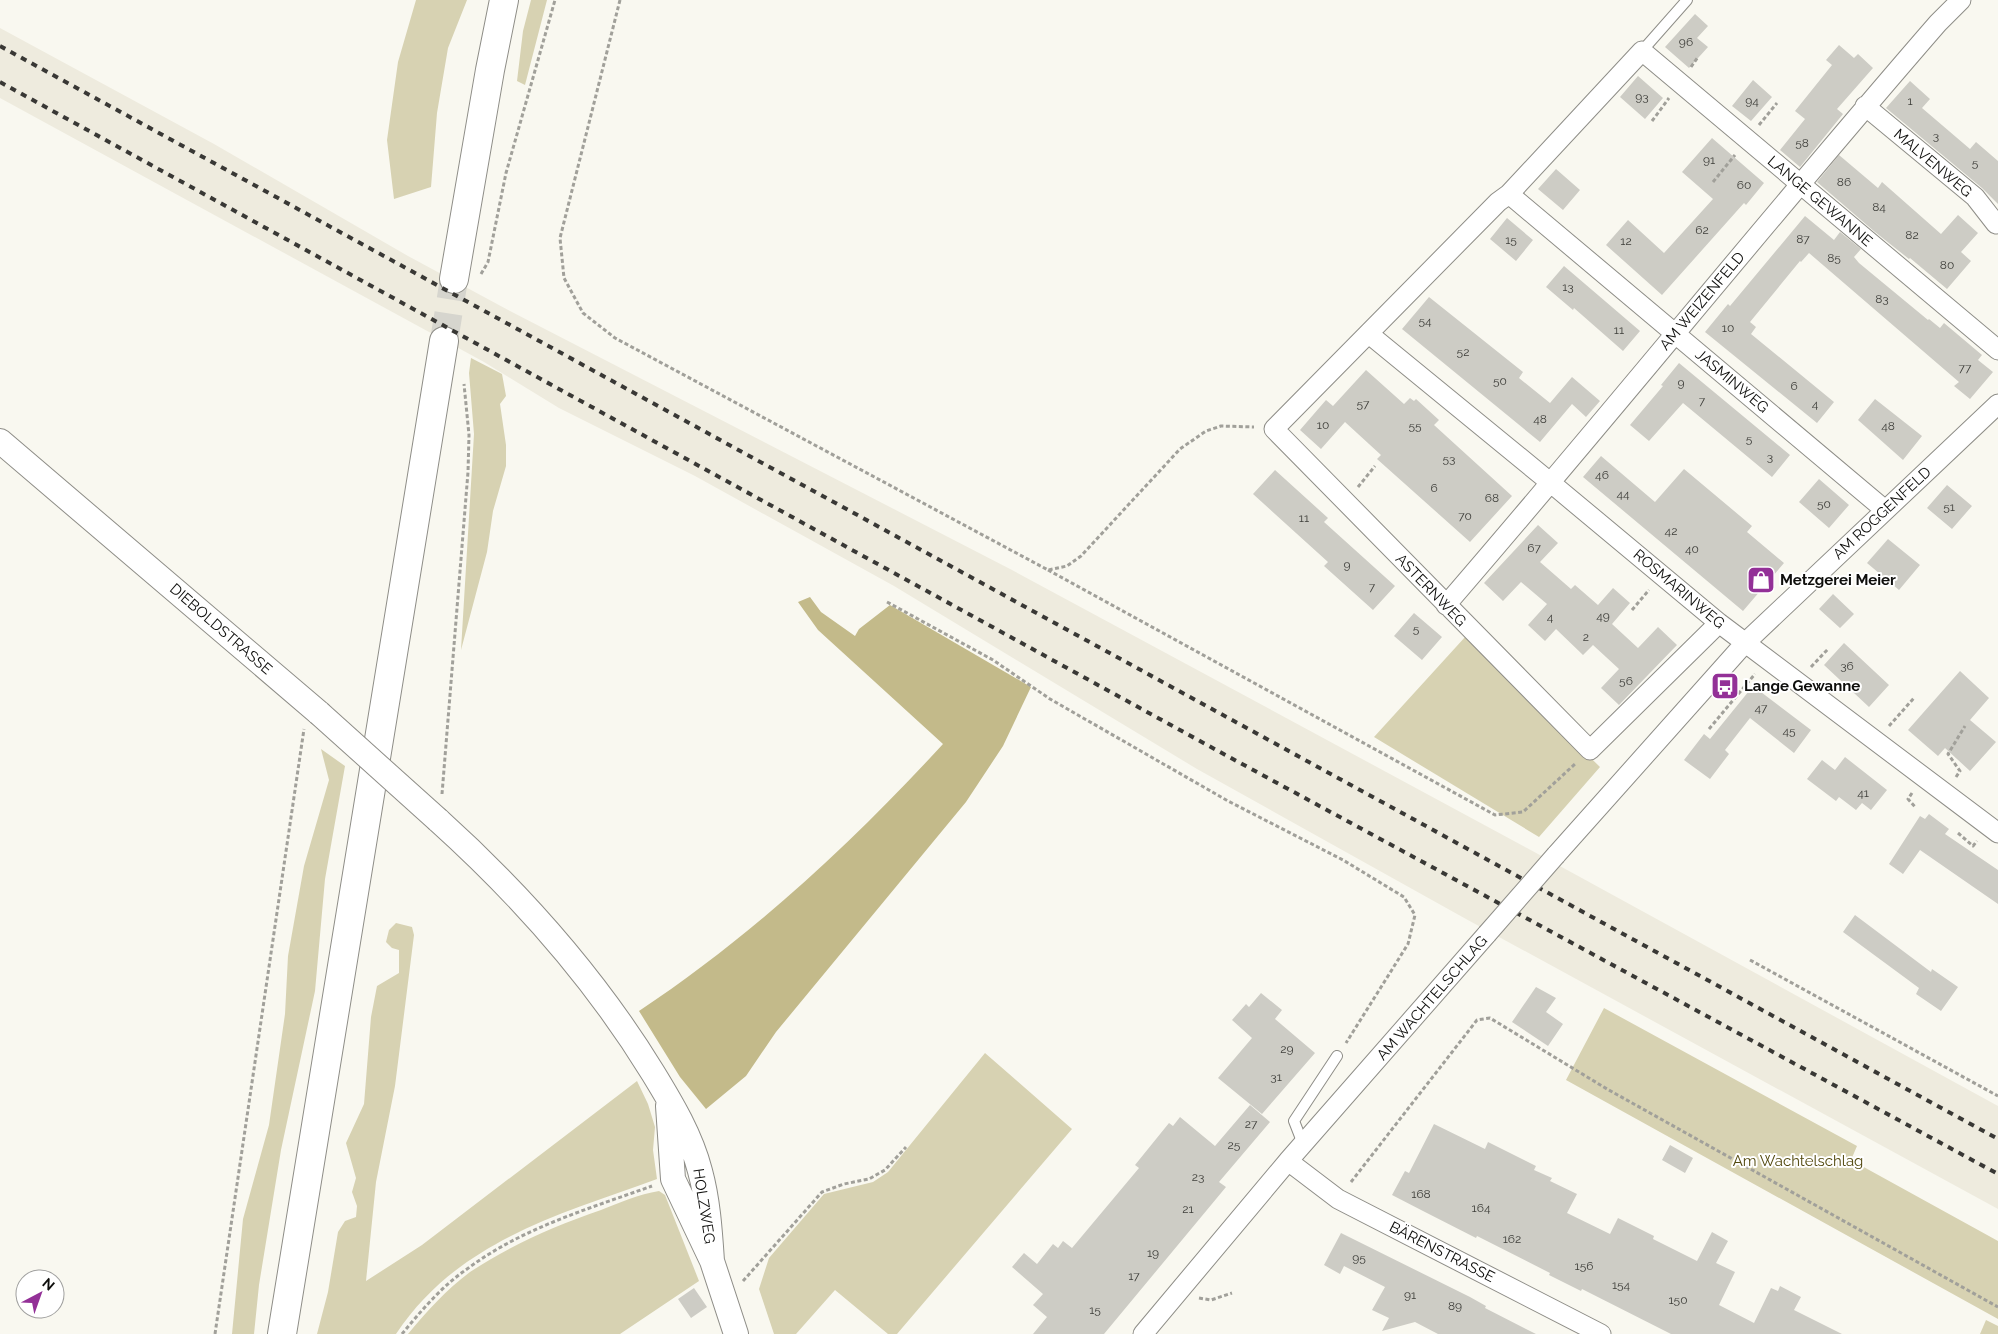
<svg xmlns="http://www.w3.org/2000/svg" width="1998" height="1334" font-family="Raleway,sans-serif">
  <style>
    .built { fill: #eeebde }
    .green { fill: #d7d2b2 }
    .forest { fill: #c3ba8a }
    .building { fill: #cdccc5 }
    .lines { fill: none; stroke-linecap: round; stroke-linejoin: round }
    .secondary-tunnel { stroke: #d6d5ce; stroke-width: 28; stroke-dasharray: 28 14; stroke-linecap: butt }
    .service-casing { stroke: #8e8d87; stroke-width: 12 }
    .minor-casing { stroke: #8e8d87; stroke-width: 21 }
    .tertiary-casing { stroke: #8e8d87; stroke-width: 26 }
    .secondary-casing { stroke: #8e8d87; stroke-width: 30 }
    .path { stroke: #a1a09a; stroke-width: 3; stroke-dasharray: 4 2.5; stroke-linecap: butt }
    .service { stroke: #fff; stroke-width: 10 }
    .minor { stroke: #fff; stroke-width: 19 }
    .tertiary { stroke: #fff; stroke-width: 24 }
    .secondary { stroke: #fff; stroke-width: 28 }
    .rail { stroke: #393835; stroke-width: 4; stroke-dasharray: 6 6; stroke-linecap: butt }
    .minor-bridge-casing { stroke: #8e8d87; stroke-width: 21; stroke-linecap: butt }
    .tertiary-bridge-casing { stroke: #8e8d87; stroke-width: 26; stroke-linecap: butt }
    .minor-bridge { stroke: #fff; stroke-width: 19 }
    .tertiary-bridge { stroke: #fff; stroke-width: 24 }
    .labels { text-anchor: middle; stroke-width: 4; stroke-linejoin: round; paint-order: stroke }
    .number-label { font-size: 12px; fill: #3e3e3a }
    .street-label { font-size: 15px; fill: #0e0e0c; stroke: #fff }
    .poi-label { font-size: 15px; font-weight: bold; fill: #0e0e0c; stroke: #fff; text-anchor: start }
    .park-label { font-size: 15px; fill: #52480d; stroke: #fff }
  </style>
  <rect width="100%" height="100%" fill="#f9f8f0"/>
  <!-- built -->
  <path class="built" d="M0,28L214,144L408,256L510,311L1012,570L1527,848L1998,1106V1209L1466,919L1197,769L894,586L695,476L559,408L484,362L0,98Z"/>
  <!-- green -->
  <path class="green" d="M416,0H467L448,48L437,113L431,187L394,199L387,140L398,62Z
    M531,0H547L525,85L517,81L523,31Z
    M471,358L502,374L506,396L500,404L506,445V466L493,511L487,552L461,650L474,434L469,373Z
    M1466,636L1600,767L1539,837L1374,737Z
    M321,749L345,766L325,879L315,991L281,1150L259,1285L254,1334H232L243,1219L269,1125L285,1014L288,956L304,866L329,780Z
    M396,923L412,927L414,935L395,1086L376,1182L366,1281L422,1245L637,1081L648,1104L655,1127L653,1150L657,1179C558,1215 458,1241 396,1334H317L328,1292L338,1232L345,1221L356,1217L357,1206L352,1192L356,1178L346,1143L364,1104L371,1017L377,986L399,973V950L392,948L386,942L389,930Z
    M1604,1008L1857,1146L1851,1160L1998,1241V1319L1566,1080Z
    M985,1053L1072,1129L897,1334H888L835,1290L796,1334H774L759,1289L769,1258L824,1194L873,1182L888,1172Z
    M659,1191L665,1195L699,1281L620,1334H408C426,1312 447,1289 470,1272C511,1245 554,1226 601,1210C619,1203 639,1194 659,1191Z
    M1986,1320L1998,1326V1334H1980Z"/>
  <!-- forest -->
  <path class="forest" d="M810,597L821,612L855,636L859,629L890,605L1031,687L1003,746L966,802L776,1032L746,1076L706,1109L680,1077L639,1011C751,937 852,843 943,744L818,630L798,602Z"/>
  <!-- building -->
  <path class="building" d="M1695,14L1708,26L1697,38L1708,47L1689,68L1665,47Z
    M1839,45L1854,58L1858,54L1873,68L1837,109L1843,114L1800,167L1780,150L1805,119L1795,111L1832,65L1826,60Z
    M1638,76L1663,98L1645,119L1620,97Z
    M1753,80L1772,97L1751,121L1732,106Z
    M1910,81L1930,99L1922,108L1970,149L1976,142L1998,161V204L1982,188L1886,108Z
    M1712,138L1764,183L1746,205L1744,203L1662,295L1606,245L1628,220L1664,253L1713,199L1682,172Z
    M1839,155L1878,188L1882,182L1941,234L1958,215L1978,233L1961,252L1971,261L1947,289L1910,258L1909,259L1875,232L1817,182Z
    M1556,169L1580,190L1563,210L1538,189Z
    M1805,216L1834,240L1840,232L1861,249L1854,257L1859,263L1928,320L1929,319L1940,328L1944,323L1982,355L1978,360L1993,372L1970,399L1954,386L1959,382L1809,253L1801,262L1800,261L1750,322L1756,327L1751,334L1834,402L1817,423L1705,332L1728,304L1730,306Z
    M1507,218L1533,240L1516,261L1490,239Z
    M1564,266L1640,331L1623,351L1574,308L1573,310L1546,287Z
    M1429,297L1523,372L1519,378L1550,403L1572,377L1600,401L1586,417L1572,404L1540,442L1402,329Z
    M1679,363L1790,455L1772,477L1683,403L1649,441L1630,425L1663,386L1661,385Z
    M1366,370L1404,404L1410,398L1414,401L1416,399L1439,420L1434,425L1512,496L1470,542L1377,459L1381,455L1345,422L1321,449L1300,430L1326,400L1333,406Z
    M1875,399L1922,436L1903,460L1858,420Z
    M1601,456L1655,502L1684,469L1752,526L1747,532L1784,563L1743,611L1583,477Z
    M1275,470L1328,518L1324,522L1395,586L1373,610L1324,566L1328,562L1253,494Z
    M1819,479L1849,505L1829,528L1799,502Z
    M1947,485L1972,506L1952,529L1927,508Z
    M1538,525L1558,543L1540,562L1571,589L1575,585L1598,605L1613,588L1630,603L1612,624L1638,648L1658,627L1677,645L1619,705L1601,688L1619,669L1593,645L1583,655L1556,629L1545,641L1528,625L1547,604L1521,582L1503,601L1484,583Z
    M1888,539L1920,565L1899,590L1867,563Z
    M1833,594L1854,614L1840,628L1819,609Z
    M1414,613L1442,637L1422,660L1394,636Z
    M1844,643L1889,685L1869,707L1824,665Z
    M1960,671L1989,698L1970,720L1996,742L1970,771L1945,748L1938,756L1908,730Z
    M1753,686L1811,730L1794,753L1750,718L1725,750L1729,754L1710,779L1684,760L1704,734L1710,739Z
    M1845,757L1887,790L1871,810L1862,803L1856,810L1839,797L1836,801L1807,779L1822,760L1835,770Z
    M1929,814L1949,829L1945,834L1998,870V904L1920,850L1903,874L1889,864L1920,816L1925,819Z
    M1855,915L1931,972L1932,969L1958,987L1941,1011L1916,994L1919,988L1843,932Z
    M1536,987L1556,998L1546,1012L1563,1024L1548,1046L1512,1022Z
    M1261,993L1282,1010L1275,1019L1315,1053L1262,1114L1218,1078L1252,1038L1232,1020L1246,1004L1249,1007Z
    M1250,1105L1270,1122L1219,1182L1226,1187L1104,1334H1033L1047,1317L1033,1305L1043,1294L1012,1267L1024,1253L1037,1264L1053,1244L1058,1248L1063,1241L1072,1248L1139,1168L1135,1165L1169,1123L1173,1126L1180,1117L1215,1146Z
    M1434,1124L1485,1149L1488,1142L1536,1166L1534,1170L1552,1178L1550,1181L1577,1194L1567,1213L1610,1234L1618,1218L1654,1236L1653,1239L1697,1261L1712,1232L1728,1241L1716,1263L1735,1272L1719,1305L1754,1323L1771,1288L1778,1291L1780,1286L1801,1297L1794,1310L1842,1334H1671L1582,1289L1581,1291L1549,1275L1550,1273L1477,1236L1476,1238L1423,1211L1392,1195L1405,1171L1409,1173Z
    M1670,1145L1693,1158L1685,1173L1662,1160Z
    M1341,1233L1470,1297L1486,1306L1485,1308L1536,1334H1438L1415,1322L1382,1331L1389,1318L1372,1310L1385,1287L1344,1266L1340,1274L1324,1265Z
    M694,1288L707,1307L691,1318L678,1299Z"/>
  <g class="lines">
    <!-- secondary-tunnel -->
    <path class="secondary-tunnel" d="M444,341L454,279"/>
    <defs>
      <path id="service" d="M1642,51L1687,0
        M1303,1144L1294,1121L1337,1056"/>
      <path id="minor" d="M1865,106L1975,197L1996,224
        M1509,194L1885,510
        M1369,334L1551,483L1719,623L1998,833
        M1446,605C1612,413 1771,215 1938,23L1961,0
        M1719,623L1590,750L1274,429L1498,202L1509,194L1642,51L1998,350
        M1556,855L1745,643L1998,404
        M1288,1161L1338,1199L1601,1334
        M1143,1334L1288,1161L1487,934"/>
      <path id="tertiary" d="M0,441L319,713
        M438,820C519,893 596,980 653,1073C672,1104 691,1136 700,1171C708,1200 710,1231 712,1261
        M668,1106L673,1179L712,1261L736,1334"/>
      <path id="secondary" d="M454,279L490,70L504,0
        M282,1334L444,341"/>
    </defs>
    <!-- service casing -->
    <use href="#service" class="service-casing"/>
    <!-- minor casing -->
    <use href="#minor" class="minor-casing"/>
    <!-- tertiary casing -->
    <use href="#tertiary" class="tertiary-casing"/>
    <!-- secondary casing -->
    <use href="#secondary" class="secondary-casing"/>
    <!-- path -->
    <path class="path" d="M620,0L560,238L564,278L583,313L615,338L1048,570L1067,566L1081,556L1180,449L1206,431L1221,426L1254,427
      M1691,67L1698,57
      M1652,121L1669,98
      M1759,125L1777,103
      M1713,182L1735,155
      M481,274L488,262L506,173L555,0
      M1358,487L1375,466
      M1048,570L1495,815L1523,812L1576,763
      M887,602L993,660L1050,699L1228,801L1343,860L1404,897L1415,915L1408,944L1346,1043
      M1632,610L1649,590
      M1811,667L1828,649
      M1889,726L1914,698
      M1709,729L1755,674
      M1956,777L1960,771L1948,754L1965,726
      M1912,793L1908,799L1916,808
      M442,794L468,472L469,435L464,384
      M1958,833L1973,846L1977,841
      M1750,960L1998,1096
      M1351,1182L1477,1020L1490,1018L1607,1089L1998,1307
      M743,1281L822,1192L844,1184L869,1179L885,1170L906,1147
      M1199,1298L1211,1300L1232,1293
      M215,1334L304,729
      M402,1334C421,1311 442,1286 467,1269C522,1228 588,1209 652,1186"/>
    <!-- service -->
    <use href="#service" class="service"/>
    <!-- minor -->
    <use href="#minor" class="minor"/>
    <!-- tertiary -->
    <use href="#tertiary" class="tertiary"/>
    <!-- secondary -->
    <use href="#secondary" class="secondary"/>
    <!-- rail -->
    <path class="rail" d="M0,46L1998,1139
      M0,82L1220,752L1998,1174"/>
    <defs>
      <path id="minor-bridge" d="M1487,934L1556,855"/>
      <path id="tertiary-bridge" d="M319,713L438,820"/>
    </defs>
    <!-- minor-bridge casing -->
    <use href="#minor-bridge" class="minor-bridge-casing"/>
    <!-- tertiary-bridge casing -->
    <use href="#tertiary-bridge" class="tertiary-bridge-casing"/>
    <!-- minor-bridge -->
    <use href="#minor-bridge" class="minor-bridge"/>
    <!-- tertiary-bridge -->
    <use href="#tertiary-bridge" class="tertiary-bridge"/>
  </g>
  <!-- icons -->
  <defs>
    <symbol id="shop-square" viewBox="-11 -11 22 22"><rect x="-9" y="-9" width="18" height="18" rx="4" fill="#933097" stroke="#fff"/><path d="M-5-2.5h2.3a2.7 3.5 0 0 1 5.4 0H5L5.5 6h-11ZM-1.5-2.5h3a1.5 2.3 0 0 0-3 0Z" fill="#fff"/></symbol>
    <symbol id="bus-square" viewBox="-11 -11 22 22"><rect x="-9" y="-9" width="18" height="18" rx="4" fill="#933097" stroke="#fff"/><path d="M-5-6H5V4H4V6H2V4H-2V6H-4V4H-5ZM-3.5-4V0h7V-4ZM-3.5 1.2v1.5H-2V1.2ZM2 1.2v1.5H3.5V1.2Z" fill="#fff"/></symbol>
  </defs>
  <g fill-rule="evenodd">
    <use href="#shop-square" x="1745" y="564" width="32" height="32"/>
    <use href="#bus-square" x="1709" y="670" width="32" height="32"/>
  </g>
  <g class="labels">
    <!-- number labels -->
    <g class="number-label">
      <text x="1686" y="46">96</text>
      <text x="1642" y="101">93</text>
      <text x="1752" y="105">94</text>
      <text x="1910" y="105">1</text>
      <text x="1936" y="140">3</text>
      <text x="1802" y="147">58</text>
      <text x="1709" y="164">91</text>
      <text x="1975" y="167">5</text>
      <text x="1844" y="186">86</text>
      <text x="1744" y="189">60</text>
      <text x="1879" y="211">84</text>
      <text x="1702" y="234">62</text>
      <text x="1912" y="239">82</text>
      <text x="1803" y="243">87</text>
      <text x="1511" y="244">15</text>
      <text x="1626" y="245">12</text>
      <text x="1834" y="262">85</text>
      <text x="1947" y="269">80</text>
      <text x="1568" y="291">13</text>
      <text x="1882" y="303">83</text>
      <text x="1425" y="325">54</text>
      <text x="1728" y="332">10</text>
      <text x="1619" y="334">11</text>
      <text x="1463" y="356">52</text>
      <text x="1965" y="372">77</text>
      <text x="1500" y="385">50</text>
      <text x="1681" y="387">9</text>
      <text x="1794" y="390">6</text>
      <text x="1702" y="405">7</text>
      <text x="1363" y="408">57</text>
      <text x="1815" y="408">4</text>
      <text x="1540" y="423">48</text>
      <text x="1323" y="429">10</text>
      <text x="1415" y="430">55</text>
      <text x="1888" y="430">48</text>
      <text x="1749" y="443">5</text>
      <text x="1770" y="461">3</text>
      <text x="1449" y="463">53</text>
      <text x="1602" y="479">46</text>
      <text x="1434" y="492">6</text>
      <text x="1623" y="498">44</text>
      <text x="1492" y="502">68</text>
      <text x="1824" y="508">50</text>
      <text x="1949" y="511">51</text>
      <text x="1465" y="520">70</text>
      <text x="1304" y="522">11</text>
      <text x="1671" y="535">42</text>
      <text x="1534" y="552">67</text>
      <text x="1692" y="553">40</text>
      <text x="1347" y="569">9</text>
      <text x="1372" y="591">7</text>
      <text x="1603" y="620">49</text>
      <text x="1550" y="621">4</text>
      <text x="1416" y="633">5</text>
      <text x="1586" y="641">2</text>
      <text x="1847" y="670">36</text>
      <text x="1626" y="685">56</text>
      <text x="1761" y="712">47</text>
      <text x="1789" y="735">45</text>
      <text x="1863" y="797">41</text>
      <text x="1287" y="1053">29</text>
      <text x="1276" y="1081">31</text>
      <text x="1251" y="1128">27</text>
      <text x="1234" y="1149">25</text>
      <text x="1198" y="1181">23</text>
      <text x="1421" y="1198">168</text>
      <text x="1481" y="1212">164</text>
      <text x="1188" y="1213">21</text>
      <text x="1512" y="1243">162</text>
      <text x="1153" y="1257">19</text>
      <text x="1359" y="1262">95</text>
      <text x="1584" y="1270">156</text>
      <text x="1134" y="1280">17</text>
      <text x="1621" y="1289">154</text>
      <text x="1410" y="1299">91</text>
      <text x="1678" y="1304">150</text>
      <text x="1455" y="1310">89</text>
      <text x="1095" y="1314">15</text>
    </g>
    <!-- street labels -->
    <g class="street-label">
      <text transform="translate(1933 163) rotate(40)" y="5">MALVENWEG</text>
      <text transform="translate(1820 201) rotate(40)" y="5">LANGE GEWANNE</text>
      <text transform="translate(1702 301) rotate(-50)" y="5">AM WEIZENFELD</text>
      <text transform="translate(1732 381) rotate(40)" y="5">JASMINWEG</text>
      <text transform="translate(1882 513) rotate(-43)" y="5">AM ROGGENFELD</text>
      <text transform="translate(1679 589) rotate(40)" y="5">ROSMARINWEG</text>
      <text transform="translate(1431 590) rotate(46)" y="5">ASTERNWEG</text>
      <text transform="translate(221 629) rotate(41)" y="5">DIEBOLDSTRASSE</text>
      <text transform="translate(1432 998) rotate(-49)" y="5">AM WACHTELSCHLAG</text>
      <text transform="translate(704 1206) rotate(81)" y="5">HOLZWEG</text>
      <text transform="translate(1442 1252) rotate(27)" y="5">BÄRENSTRASSE</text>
    </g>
    <!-- poi labels -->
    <g class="poi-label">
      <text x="1780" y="585">Metzgerei Meier</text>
      <text x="1744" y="691">Lange Gewanne</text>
    </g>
    <!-- park labels -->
    <g class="park-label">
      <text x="1798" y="1166">Am Wachtelschlag</text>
    </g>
  </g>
  <!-- north arrow -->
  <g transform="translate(40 1294) rotate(41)"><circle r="24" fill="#ffffff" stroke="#9f9f9e"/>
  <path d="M0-4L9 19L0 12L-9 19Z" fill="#933097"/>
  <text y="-8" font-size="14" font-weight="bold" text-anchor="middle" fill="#0e0e0c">N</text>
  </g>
</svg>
